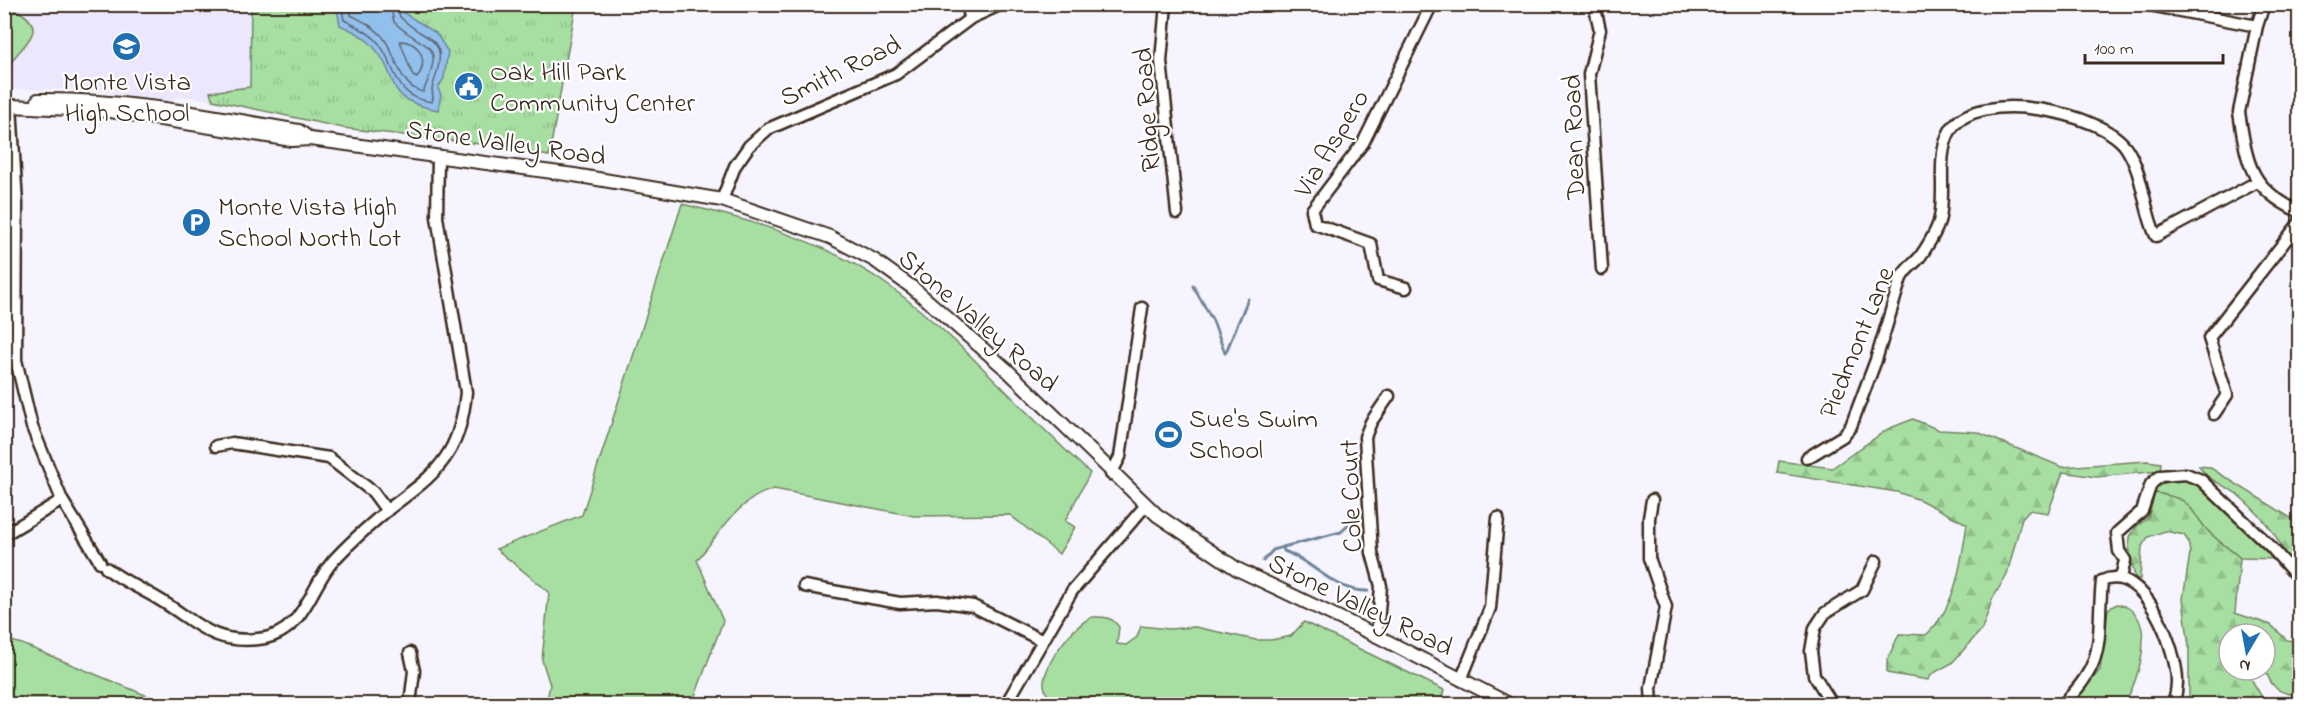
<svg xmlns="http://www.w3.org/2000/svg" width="2304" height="709" font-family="'Indie Flower',sans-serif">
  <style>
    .built { fill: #ece7fd }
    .green { fill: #a7dfa2; stroke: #718460; stroke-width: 1.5 }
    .forest { fill: url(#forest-firs); stroke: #718460; stroke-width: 1.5 }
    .park { fill: url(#park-tufts); stroke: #718460; stroke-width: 1.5 }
    .water { fill: #92c0ec; stroke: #6f849a; stroke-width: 1.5 }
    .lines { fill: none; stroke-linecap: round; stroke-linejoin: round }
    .shore { stroke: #5e6670; stroke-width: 1.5 }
    .stream { stroke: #6f849a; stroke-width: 3 }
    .minor-casing { stroke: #3b2a1e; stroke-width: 15 }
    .tertiary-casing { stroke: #3b2a1e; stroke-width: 16 }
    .minor { stroke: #fff; stroke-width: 10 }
    .tertiary { stroke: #fff; stroke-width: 12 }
    .labels { text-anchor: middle; stroke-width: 4.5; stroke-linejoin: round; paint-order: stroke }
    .street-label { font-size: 27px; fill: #3b2a1e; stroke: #fff }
    .poi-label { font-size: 27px; fill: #3b2a1e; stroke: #fff; text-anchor: start }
  </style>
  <defs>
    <pattern id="forest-firs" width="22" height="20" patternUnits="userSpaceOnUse" patternTransform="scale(1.5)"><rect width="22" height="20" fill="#a7dfa2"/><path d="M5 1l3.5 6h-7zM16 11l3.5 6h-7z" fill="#91c08b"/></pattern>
    <pattern id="park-tufts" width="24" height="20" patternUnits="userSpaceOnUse" patternTransform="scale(1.5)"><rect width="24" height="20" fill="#a7dfa2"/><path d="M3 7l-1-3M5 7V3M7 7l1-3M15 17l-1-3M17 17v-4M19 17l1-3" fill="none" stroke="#91c08b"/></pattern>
  </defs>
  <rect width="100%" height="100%" fill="#f6f4fe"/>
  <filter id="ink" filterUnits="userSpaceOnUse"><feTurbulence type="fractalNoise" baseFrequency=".0167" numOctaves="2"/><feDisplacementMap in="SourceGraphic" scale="12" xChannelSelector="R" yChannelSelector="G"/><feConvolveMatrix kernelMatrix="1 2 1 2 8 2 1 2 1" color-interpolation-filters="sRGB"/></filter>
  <g filter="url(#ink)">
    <!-- built -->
    <path class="built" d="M5,5H251L250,87L210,93L213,100L179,96L170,101L81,89H5Z"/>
    <!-- green -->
    <path class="green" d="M18,11C48,28 26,42 14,58C10,64 7,73 5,81V12Z
      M682,204C752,220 830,243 889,286C963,340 1022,412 1090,473L1065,521L1075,527L1059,554L1010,515L914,516L774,489C740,497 719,534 697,560L723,621L692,704H546L550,685L542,660L549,592L496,549L582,515Z
      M2180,478L2194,480L2276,559L2240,558C2230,549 2216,540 2207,530C2186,504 2192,499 2155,493L2153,487Z
      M2117,604C2160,611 2140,679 2124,704H2072L2100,670L2108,609Z
      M1092,617C1104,617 1111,616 1119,627L1117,644L1126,645L1137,637L1141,626L1169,629L1195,627L1256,640H1271L1291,636L1304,622L1444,690L1442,697L1459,704L1052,703C1048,697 1043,689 1044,681C1048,658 1072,627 1092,617Z
      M4,639L22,644L167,704H5Z"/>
    <!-- forest -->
    <path class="forest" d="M1913,419L1939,430L1977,432L2062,467L2147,461L2161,463L2160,471L2096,477L2063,472L2048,513L2029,510L2022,518L2007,574L1992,600L1982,629L1952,663L1932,674L1928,680L1887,673V661L1899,634L1926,635C1956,608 1961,563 1967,524L1920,500L1897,492L1777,473L1779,461L1832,468L1888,429Z
      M2199,466L2209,467L2299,523V558H2287C2277,533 2257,511 2237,494C2225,485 2206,480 2199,466Z
      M2155,493C2192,499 2186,504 2207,530C2216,540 2230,549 2240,558L2235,613L2271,625L2287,640L2299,642V698C2293,693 2283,694 2277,689C2261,676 2265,652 2265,634H2229V670H2246L2266,704H2189V647L2183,599L2190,553L2188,541L2184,535L2165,531L2148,537L2142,546L2140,579L2135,578L2129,547L2130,537L2136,527L2148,518Z"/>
    <!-- park -->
    <path class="park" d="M251,5H576L549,156L497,146L343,128L213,100L210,92L250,87Z"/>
    <!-- water -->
    <path class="water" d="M336,4L403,5L404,13L436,33L448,52L444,78L438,88L441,95L438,110C380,99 402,78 372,45C363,35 351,30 340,25Z"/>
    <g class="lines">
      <!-- shore -->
      <path class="shore" d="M341,4L344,20C355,26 367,31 376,40C399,65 389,96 432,102C435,96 430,91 433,85C451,34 429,45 400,17L397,4
        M349,4L351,15C362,21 374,26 382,36C397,53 398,87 423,92C447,38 425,52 394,22L390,4
        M400,41C421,42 429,61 417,78L413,76Z"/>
      <!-- stream -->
      <path class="stream" d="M1193,286L1213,321L1225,353
        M1226,352L1248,299
        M1283,547L1341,532L1354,520
        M1263,561L1273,550L1283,547L1284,551C1313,561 1335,593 1368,591
        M1562,702L1568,704"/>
      <defs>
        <path id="minor" d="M966,4L971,18
          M1166,4L1161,61L1177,213
          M1594,4L1600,30L1589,74L1602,269
          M2144,4L2257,26
          M2264,4L2257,26L2239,112C2247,163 2249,189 2300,212
          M11,106L17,204L16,360L32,427L62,500L100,562
          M722,200L735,166L749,146L768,129L896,74L971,18L1002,4
          M4,204H17
          M1406,288L1378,280L1371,244L1315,224L1312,210L1363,143L1431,6
          M2214,414L2227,395L2209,338L2300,222
          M216,446L232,443L329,458L373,492L387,511
          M1807,458L1843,436L1851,426L1876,360L1901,278C1907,267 1912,266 1919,258C1926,249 1936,232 1939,222C1947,193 1935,158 1950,131C1975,86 2104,112 2127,149C2144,176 2143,208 2156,236L2257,182
          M1111,474L1120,457L1142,308
          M1652,500L1649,518V558L1666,607L1651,688L1652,704
          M4,535L62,500
          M106,568C123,581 142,589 160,600C197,622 211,644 258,639C304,635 309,588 333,561C350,542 371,524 390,508C412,491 434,477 449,452C460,434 464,412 466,392L437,217L438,157
          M2121,578L2125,560L2119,551L2117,533L2142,511L2151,484L2160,476L2186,474L2201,480L2271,547L2292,571
          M804,586L900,603L937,601L973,606L1041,640
          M1377,636L1381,586L1372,553L1365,437L1371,422L1389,396
          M1461,680L1490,608L1498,518
          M410,704L414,671L410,653
          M1006,704L1072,591L1146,505
          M1832,704L1814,675L1811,651L1815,628L1825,613L1862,590L1876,561
          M2063,704C2109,659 2096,638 2102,581C2144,561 2177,650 2177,681C2177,689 2175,697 2174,704"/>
        <path id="tertiary" d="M38,100C126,99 212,116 299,131L310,139
          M11,106L111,111L292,140L310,139L574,175L722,200L830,237L874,260L913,288L1007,370L1157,515L1237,569L1377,636L1509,704"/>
      </defs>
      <!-- minor casing -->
      <use href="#minor" class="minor-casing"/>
      <!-- tertiary casing -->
      <use href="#tertiary" class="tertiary-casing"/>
      <!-- minor -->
      <use href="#minor" class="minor"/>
      <!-- tertiary -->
      <use href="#tertiary" class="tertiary"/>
    </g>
  </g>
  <!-- icons -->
  <defs>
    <symbol id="school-disc" viewBox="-11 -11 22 22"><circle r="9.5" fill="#1f6fb2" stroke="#fff"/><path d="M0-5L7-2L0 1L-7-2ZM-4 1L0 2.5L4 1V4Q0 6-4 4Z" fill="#fff"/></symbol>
    <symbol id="civic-disc" viewBox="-11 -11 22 22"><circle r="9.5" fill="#1f6fb2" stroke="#fff"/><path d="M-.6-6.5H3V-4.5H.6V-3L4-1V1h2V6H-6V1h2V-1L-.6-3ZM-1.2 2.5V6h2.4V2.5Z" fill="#fff"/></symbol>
    <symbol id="parking-disc" viewBox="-11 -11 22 22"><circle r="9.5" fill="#1f6fb2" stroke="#fff"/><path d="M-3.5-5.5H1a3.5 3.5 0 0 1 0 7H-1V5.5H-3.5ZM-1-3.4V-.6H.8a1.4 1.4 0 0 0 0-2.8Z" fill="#fff"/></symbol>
    <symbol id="stadium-disc" viewBox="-11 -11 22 22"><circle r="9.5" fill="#1f6fb2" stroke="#fff"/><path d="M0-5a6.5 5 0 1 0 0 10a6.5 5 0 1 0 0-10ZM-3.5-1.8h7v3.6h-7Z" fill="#fff"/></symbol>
  </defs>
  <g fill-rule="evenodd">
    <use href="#school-disc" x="110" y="30" width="33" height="33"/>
    <use href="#civic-disc" x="452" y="70" width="33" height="33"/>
    <use href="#parking-disc" x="180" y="206" width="33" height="33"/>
    <use href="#stadium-disc" x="1152" y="418" width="33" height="33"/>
  </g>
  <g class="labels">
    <!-- street labels -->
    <g class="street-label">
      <text transform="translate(840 70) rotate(-26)" y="9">Smith Road</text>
      <text transform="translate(1146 110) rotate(-94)" y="9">Ridge Road</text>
      <text transform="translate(1573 137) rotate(-92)" y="9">Dean Road</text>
      <text transform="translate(506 142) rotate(8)" y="9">Stone Valley Road</text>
      <text transform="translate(1331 143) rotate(-59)" y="9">Via Aspero</text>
      <text transform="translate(979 320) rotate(41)" y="9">Stone Valley Road</text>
      <text transform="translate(1856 342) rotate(-68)" y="9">Piedmont Lane</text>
      <text transform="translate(1350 496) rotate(-92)" y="9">Cole Court</text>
      <text transform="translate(1361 604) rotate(26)" y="9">Stone Valley Road</text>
    </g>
    <!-- poi labels -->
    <g class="poi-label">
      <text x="490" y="80">Oak Hill Park<tspan x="490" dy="31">Community Center</tspan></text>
      <text x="127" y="90" text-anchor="middle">Monte Vista<tspan x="127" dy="31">High School</tspan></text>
      <text x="218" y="215">Monte Vista High<tspan x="218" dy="31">School North Lot</tspan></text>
      <text x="1189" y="427">Sue's Swim<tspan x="1189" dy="31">School</tspan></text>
    </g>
  </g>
  <!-- margin -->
  <rect width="2304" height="709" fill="none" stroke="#fff" stroke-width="24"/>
  <rect x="12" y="12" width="2280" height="685" fill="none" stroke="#3b2a1e" stroke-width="2" filter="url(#ink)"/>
  <!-- north arrow -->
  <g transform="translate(2247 652) rotate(190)"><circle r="28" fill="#ffffff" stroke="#b1aaa5" stroke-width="1.5"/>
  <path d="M0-4.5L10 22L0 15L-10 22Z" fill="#1f6fb2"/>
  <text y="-9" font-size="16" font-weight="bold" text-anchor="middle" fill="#3b2a1e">N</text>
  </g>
  <!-- scale -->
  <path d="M2085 54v9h138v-9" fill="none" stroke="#3b2a1e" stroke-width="3"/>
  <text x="2094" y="54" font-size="18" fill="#3b2a1e" stroke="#ffffff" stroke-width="4.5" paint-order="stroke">100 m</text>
</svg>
